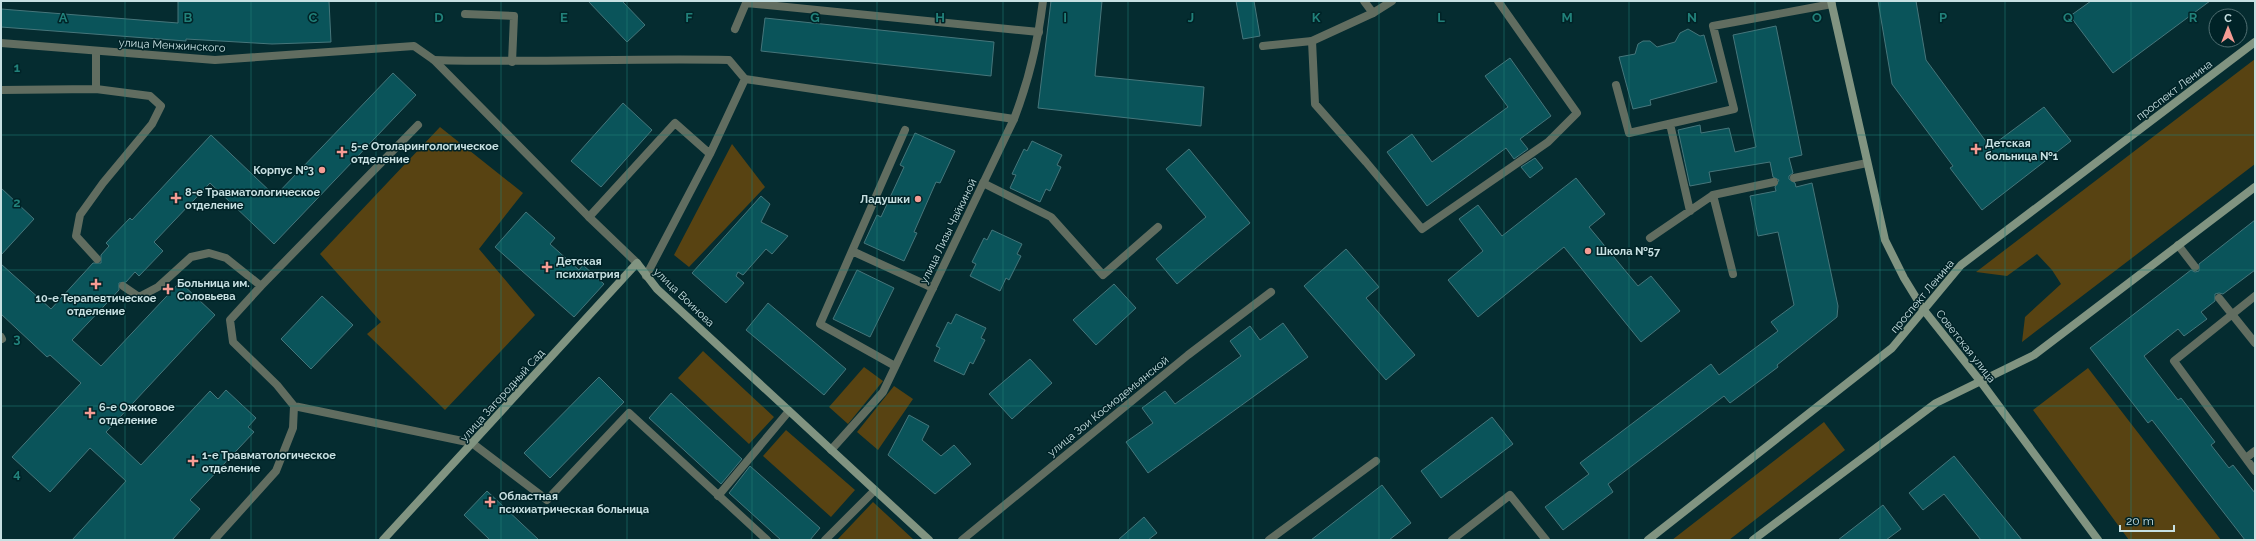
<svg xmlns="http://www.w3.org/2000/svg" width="2256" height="541" font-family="Raleway,sans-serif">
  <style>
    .green { fill: #584312 }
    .building { fill: #0a545a; stroke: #46767b }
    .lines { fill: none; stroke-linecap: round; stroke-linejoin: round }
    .lane { stroke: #616d60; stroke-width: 8 }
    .street { stroke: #616d60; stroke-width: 8 }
    .secondary { stroke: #819481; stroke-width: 8 }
    .grid { fill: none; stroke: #21817a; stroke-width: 1; stroke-opacity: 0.55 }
    .poi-dot { fill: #f59c94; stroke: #002327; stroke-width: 1.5 }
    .labels { text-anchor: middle; stroke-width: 3; stroke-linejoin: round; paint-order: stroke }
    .street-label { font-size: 11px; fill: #c7e0e2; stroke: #002327 }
    .poi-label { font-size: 11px; font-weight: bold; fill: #c7e0e2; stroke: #002327; text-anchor: start }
    .grid-label { font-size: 13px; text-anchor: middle; font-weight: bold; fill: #21817a; stroke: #002327; stroke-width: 3; stroke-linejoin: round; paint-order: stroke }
  </style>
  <rect width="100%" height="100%" fill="#052c30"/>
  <!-- green -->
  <path class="green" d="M2255,59V164L2022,342L2025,317L2061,284L2052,270L2037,254L2007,276L1976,272Z
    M440,127L523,193L479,249L535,315L445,410L367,334L381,322L320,254Z
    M732,144L765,187L689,267L674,255Z
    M703,351L774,417L749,444L678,378Z
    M864,367L883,381L848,424L829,407Z
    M2088,368L2221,540H2129L2033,410Z
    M894,386L913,399L878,450L857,432Z
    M1824,422L1845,450L1729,540H1672Z
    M786,430L855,490L831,517L763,456Z
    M873,502L914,540H837Z"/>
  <!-- building -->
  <path class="building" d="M178,1H329L331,42L272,44L186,39V41L1,27V9L178,23Z
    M588,1H622L645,25L627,42Z
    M1051,1H1102L1095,76L1204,87L1201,126L1038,108Z
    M1236,1H1254L1260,36L1243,39Z
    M1878,1H1916L1926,60L1990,147L2044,107L2071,141L1982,210L1950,168L1953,166L1892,84Z
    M2091,1H2210L2113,73L2070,16Z
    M765,18L994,42L991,76L761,51Z
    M1776,26L1802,155L1789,158L1793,173L1789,176V179L1795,183L1796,187L1812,183L1838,306L1837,317L1777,365L1778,367L1730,403L1724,396L1608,484L1613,492L1563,530L1545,507L1589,474L1580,463L1711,364L1719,375L1778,331L1771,322L1794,305L1778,232L1758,236L1750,196L1776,191L1775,187L1779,180L1773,177L1770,162L1709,172L1711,182L1690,186L1678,130L1700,125L1701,133L1729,128L1735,152L1756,147L1733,35Z
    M1688,29L1700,36L1704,35L1717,82L1650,100L1651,105L1633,109L1619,57L1635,54L1638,44L1643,41H1650L1657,47L1675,42L1680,33Z
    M1510,58L1551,116L1520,139L1528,149L1514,159L1506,148L1427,206L1387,152L1412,134L1432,162L1508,107L1485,76Z
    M393,73L416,95L274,244L210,183L154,242L163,251L139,276L135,272L126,282L119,283V290L72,340L101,366L180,282L215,315L106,432L141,465L210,391L218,399L226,390L256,418L248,427L254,432L190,500L200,509L172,540H72L126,481L90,448L50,492L12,457L81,383L50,355L47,357L1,314V264L51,309L93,263H101V255L109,246L106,243L130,218L132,220L211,135L275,196Z
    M623,103L652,130L601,187L571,161Z
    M915,133L955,151L940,183L936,182L914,232L917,233L904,261L864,243L877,215L881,217L904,167L900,165Z
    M1032,141L1062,155L1057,165L1061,167L1050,191L1046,189L1040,202L1010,188L1016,175L1012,174L1024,149L1027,151Z
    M1189,149L1250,223L1177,284L1156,259L1206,217L1166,169Z
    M1535,158L1543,168L1530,178L1521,167Z
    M1576,178L1605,214L1589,227L1638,286L1651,276L1680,311L1641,342L1564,247L1478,317L1448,280L1483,251L1459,219L1478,205L1502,236Z
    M1,188L34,219L1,255Z
    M761,196L770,204L761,222L788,236L772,254L766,249L743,275L738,272L736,276L744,283L726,303L692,273Z
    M526,212L555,238L550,244L579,270L583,265L604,284L574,317L495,247Z
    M2255,220V270L2223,294L2219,293L2215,294V301L2201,312L2207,319L2184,336L2178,329L2144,356L2178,400L2181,398L2215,442L2211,445L2229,468L2233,465L2255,493V540H2245L2152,420L2148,423L2090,348L2191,270L2195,272L2199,271V264Z
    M992,230L1022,244L1017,254L1021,256L1009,280L1006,278L1000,291L970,276L976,264L972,262L984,238L987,240Z
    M1346,249L1379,287L1366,298L1415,355L1386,380L1304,286Z
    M857,270L894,288L870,337L833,319Z
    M1114,284L1136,308L1096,345L1073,320Z
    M322,296L353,325L311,369L281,339Z
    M768,303L846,369L824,395L746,330Z
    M956,314L986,328L981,338L985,340L973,364L970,362L964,375L934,361L940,348L936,346L948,322L951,324Z
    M1283,323L1308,357L1148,473L1126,442L1153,423L1142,408L1165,391L1175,404L1241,356L1230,341L1250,326L1260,340Z
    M1030,359L1052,383L1012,419L989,394Z
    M599,377L624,402L550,478L524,453Z
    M671,393L742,459L721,484L649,418Z
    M909,415L929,426L922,440L941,456L954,445L971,464L935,494L888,455Z
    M1492,417L1513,444L1441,498L1421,471Z
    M1954,456L2022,540H1981L1944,494L1923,510L1909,493Z
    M750,466L820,528L810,540H781L729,493Z
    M1382,485L1411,523L1389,540H1311Z
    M487,491L539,540H490L464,515Z
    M1883,505L1901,529L1886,540H1838Z
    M1144,517L1157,533L1148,540H1118Z"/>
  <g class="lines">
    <!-- lane -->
    <path class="lane" d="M1364,1L1373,13
      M465,14L514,16L512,62
      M735,29L746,3L1039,32
      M1312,41L1315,104L1366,162L1422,229L1548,142L1577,113L1498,1
      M96,51V89
      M434,60C532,63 630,58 729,60L745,79L1014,119
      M1616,85L1629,133L1734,109L1713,26L1832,4
      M1,90L96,89L150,96L161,106L152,124L103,183L80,215L76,236L97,259
      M1670,124L1690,211
      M1794,178L1867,163
      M983,183L1051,217L1103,275L1158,227
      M1713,195L1733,274
      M589,217L675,123L710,154
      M1650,238L1713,195L1774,182
      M2178,245L2195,267
      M852,251L933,288
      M646,276L710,154L745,79
      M123,286L139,297L158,287L191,257L209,253L226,258L261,286L230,320L233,342L277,385L294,406L293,428L276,471L214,540
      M261,286L418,125
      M2255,296L2174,361L2255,471
      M2219,298L2255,343
      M1,337L2,339
      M895,366L820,324L905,130
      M294,406L472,443L547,500L629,413L767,540
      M2246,458L2255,451
      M718,496L789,411
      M825,540L875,490
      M1269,540L1376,461
      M1452,540L1510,495L1546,540"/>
    <!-- street -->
    <path class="street" d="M1,43L215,60L414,46L434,60L589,217L637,263
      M1263,46L1312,41L1373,13L1392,1
      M831,450L883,392L1014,119C1029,80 1038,42 1043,1
      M962,540L1188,355L1271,292"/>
    <!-- secondary -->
    <path class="secondary" d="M1831,1L1885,240L1904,278L1923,309L1981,382L2098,540
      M383,540L637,263L657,289L929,540
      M1648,540L1892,348L1961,265L2255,42
      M1753,540L1936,403L2034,355L2255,187"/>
  </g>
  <!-- grid -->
  <path class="grid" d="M125,1V540M251,1V540M376,1V540M501,1V540M627,1V540M752,1V540M877,1V540M1003,1V540M1128,1V540M1253,1V540M1379,1V540M1504,1V540M1629,1V540M1755,1V540M1880,1V540M2005,1V540M2131,1V540M1,135H2255M1,270H2255M1,406H2255"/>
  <!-- markers -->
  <g class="poi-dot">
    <path d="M1974 143h4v4h4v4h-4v4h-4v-4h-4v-4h4z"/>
    <path d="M340 146h4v4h4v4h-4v4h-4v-4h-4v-4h4z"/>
    <circle cx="322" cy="170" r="4"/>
    <path d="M174 192h4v4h4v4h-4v4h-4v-4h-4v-4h4z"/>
    <circle cx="918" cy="199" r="4"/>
    <circle cx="1588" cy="251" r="4"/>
    <path d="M545 261h4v4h4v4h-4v4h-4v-4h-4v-4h4z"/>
    <path d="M94 278h4v4h4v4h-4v4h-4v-4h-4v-4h4z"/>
    <path d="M166 283h4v4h4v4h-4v4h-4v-4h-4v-4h4z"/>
    <path d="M88 407h4v4h4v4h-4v4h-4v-4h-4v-4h4z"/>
    <path d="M191 455h4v4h4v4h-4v4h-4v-4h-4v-4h4z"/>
    <path d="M488 496h4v4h4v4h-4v4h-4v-4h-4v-4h4z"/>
  </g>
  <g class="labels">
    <!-- street labels -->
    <g class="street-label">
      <text transform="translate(172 45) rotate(3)" y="4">улица Менжинского</text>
      <text transform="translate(2174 90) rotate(-37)" y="4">проспект Ленина</text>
      <text transform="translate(948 231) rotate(-64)" y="4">улица Лизы Чайкиной</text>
      <text transform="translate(1922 296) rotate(-50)" y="4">проспект Ленина</text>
      <text transform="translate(684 297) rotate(44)" y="4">улица Воинова</text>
      <text transform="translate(1966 346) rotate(52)" y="4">Советская улица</text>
      <text transform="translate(502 395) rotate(-48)" y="4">улица Загородный Сад</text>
      <text transform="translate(1108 406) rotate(-39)" y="4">улица Зои Космодемьянской</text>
    </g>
    <!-- poi labels -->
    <g class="poi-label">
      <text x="1985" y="147">Детская<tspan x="1985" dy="13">больница №1</tspan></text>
      <text x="351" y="150">5-е Отоларингологическое<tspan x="351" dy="13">отделение</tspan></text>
      <text x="314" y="174" text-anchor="end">Корпус №3</text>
      <text x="185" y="196">8-е Травматологическое<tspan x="185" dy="13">отделение</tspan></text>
      <text x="910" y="203" text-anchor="end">Ладушки</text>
      <text x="1596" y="255">Школа №57</text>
      <text x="556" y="265">Детская<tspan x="556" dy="13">психиатрия</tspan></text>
      <text x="177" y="287">Больница им.<tspan x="177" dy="13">Соловьева</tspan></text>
      <text x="96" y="302" text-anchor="middle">10-е Терапевтическое<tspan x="96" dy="13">отделение</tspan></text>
      <text x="99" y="411">6-е Ожоговое<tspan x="99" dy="13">отделение</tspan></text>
      <text x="202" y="459">1-е Травматологическое<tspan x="202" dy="13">отделение</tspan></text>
      <text x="499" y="500">Областная<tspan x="499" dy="13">психиатрическая больница</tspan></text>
    </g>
  </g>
  <g class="grid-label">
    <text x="63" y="22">A</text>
    <text x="188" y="22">B</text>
    <text x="313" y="22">C</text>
    <text x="439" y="22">D</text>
    <text x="564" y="22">E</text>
    <text x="689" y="22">F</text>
    <text x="815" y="22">G</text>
    <text x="940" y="22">H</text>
    <text x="1065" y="22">I</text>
    <text x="1191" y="22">J</text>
    <text x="1316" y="22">K</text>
    <text x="1441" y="22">L</text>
    <text x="1567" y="22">M</text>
    <text x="1692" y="22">N</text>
    <text x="1817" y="22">O</text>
    <text x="1943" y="22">P</text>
    <text x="2068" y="22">Q</text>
    <text x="2193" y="22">R</text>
    <text x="17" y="72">1</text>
    <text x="17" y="207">2</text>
    <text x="17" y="343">3</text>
    <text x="17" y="478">4</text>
  </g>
  <!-- border -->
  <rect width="2256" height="541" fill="none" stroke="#c7e0e2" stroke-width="4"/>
  <!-- north arrow -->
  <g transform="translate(2228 28)"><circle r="19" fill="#002327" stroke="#506f72"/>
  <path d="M0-3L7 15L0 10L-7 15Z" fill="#f59c94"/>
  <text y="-6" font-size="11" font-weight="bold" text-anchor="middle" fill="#c7e0e2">С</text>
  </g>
  <!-- scale -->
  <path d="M2120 525v6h54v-6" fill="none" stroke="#c7e0e2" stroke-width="2"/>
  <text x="2126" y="525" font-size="12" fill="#c7e0e2" stroke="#002327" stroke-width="3" paint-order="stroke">20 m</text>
</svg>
